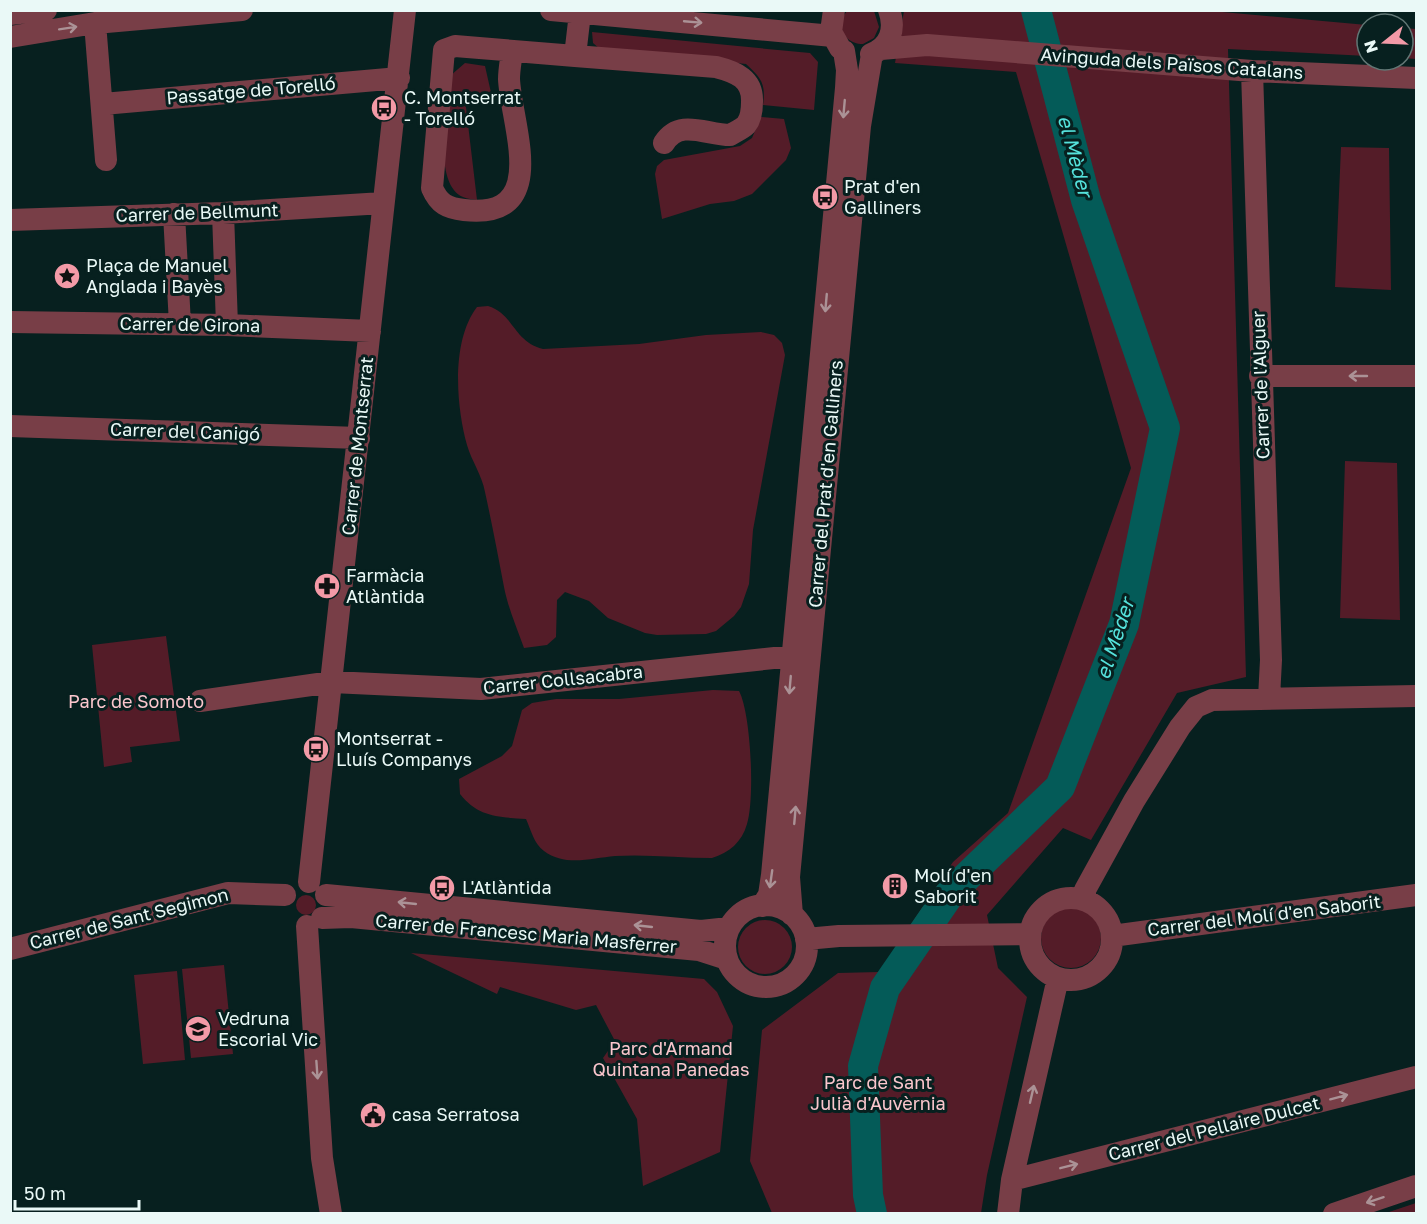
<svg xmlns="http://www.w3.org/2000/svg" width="1427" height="1224" font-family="'Golos Text',sans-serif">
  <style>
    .green { fill: #541c28 }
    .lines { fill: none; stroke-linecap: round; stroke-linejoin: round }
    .river { stroke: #045b58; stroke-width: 30 }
    .minor { stroke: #783e47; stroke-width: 22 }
    .oneway { stroke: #ab9296 }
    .labels { text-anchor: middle; stroke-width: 6; stroke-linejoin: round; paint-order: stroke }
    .street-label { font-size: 18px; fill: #eaf9f7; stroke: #07201f }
    .poi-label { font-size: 18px; fill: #eaf9f7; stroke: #07201f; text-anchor: start }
    .park-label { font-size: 18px; fill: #fbc6cd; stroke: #07201f }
    .water-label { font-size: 20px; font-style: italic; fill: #55e2dc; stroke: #07201f }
  </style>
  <rect width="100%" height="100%" fill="#07201f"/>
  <!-- green -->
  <path class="green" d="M1200,10L1367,25V56L1228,49L1246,677L1177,693L1091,840L1063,828L987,915L998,968L1027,997L987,1175L981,1213H772L750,1161L762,1030L838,973L879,972L953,862L1008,813L1131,468L1016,72L895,63L904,11Z
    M847,11H874L879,27L874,38L863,44C845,44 834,26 847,11Z
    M1403,28L1416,29V59L1403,58Z
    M592,32L810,53L818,62L814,110L763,105C766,83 761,78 746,64L600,49L593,43Z
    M465,63L485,66L492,97L465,99L477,200C473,199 467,199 463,197C431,183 448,104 450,76Z
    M761,117L784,119L791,148L786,160L752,194L734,201L710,204L662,219L655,174L657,166L664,160L740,146L752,138Z
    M1341,147L1389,148L1391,290L1335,287Z
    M488,306C514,314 513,341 543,349L639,344L706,335L761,332L774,335L782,343L785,355L753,530L749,584L741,607L734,616L716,631L706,634L657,635L645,633L608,618L589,601L565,592L557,600L556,637L547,645L524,648C517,628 508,608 504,587C498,555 492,524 485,492C482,475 472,462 467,445C456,406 451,341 477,307Z
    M1345,461L1397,463L1400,620L1340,618Z
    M166,636L180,741L130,747L132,762L104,767L92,645Z
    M713,690L739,691C751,713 755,799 747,824C742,842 729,853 712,858C680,858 647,854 615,856C592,858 565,867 544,851C534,844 531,830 526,819C498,817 478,817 460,794L459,779L502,756L512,746L522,710L532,703L556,699H619Z
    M296 905a10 10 0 1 1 20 0a10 10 0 1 1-20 0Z
    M1041 938a30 30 0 1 1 60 0a30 30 0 1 1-60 0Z
    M738 947a27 27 0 1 1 54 0a27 27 0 1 1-54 0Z
    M411,953L704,979L717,992L733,1026L720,1152L643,1186L637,1119L603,1058L615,1041L596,1005L576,1010L500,987L497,994Z
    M224,965L233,1054L191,1058L182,969Z
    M177,971L185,1060L143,1064L134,975Z
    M1416,1203V1213H1386Z"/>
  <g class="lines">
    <!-- river -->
    <path class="river" d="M872,1214L868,1195L863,1066L885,988L951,892L1060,787L1124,624L1165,428L1086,200L1036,10"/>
    <!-- minor -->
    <path class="minor" d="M551,10L833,36
      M834,10L831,32L840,48
      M10,14L46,10
      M95,23L106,160
      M10,37L95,23L242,10
      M881,49L927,45L1252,71L1416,78
      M512,51C511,60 509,70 509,79C511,125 552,220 464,210C447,208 439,204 432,188L444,50L455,46L575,56L580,13
      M871,54C890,47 896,29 889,10
      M575,56L716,67C736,72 753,79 752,102C752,110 751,119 746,125C742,129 735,132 730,135C706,135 680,118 664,143
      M1252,71L1271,660L1269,698
      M103,104L399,78
      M223,213L227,325
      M174,214L180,324
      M10,220L223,213L383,203
      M10,322L227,325L370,331
      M1260,376H1416
      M10,426L359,438
      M200,701L332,682L481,689L793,656
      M309,882L405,10
      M326,895L701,931L729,928
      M1030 939a41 41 0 1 1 82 0a41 41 0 1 1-82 0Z
      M1085,900V890L1134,801L1180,727L1196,707L1212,700L1416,696
      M725 946a41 41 0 1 1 82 0a41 41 0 1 1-82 0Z
      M762,906L769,895L772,875L846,88L847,70L844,51
      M792,915L789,877L860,126L872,54
      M322,918L351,917L699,950L727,959
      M307,926L322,1158L331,1214
      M1112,936L1416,895
      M806,939L839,936L1030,934
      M10,949L228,893L285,895
      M1012,1180L1416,1077
      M1008,1214L1012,1180L1058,978
      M1334,1214L1416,1186"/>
  </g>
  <!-- one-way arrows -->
  <defs><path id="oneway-shaft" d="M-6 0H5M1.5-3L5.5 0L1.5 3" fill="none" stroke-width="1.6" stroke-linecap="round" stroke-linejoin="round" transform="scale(1.5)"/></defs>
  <g class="oneway">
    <use href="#oneway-shaft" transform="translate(693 22) rotate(5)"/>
    <use href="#oneway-shaft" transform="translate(68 28) rotate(-9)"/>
    <use href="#oneway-shaft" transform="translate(844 109) rotate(95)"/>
    <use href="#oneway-shaft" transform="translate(826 303) rotate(95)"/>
    <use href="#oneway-shaft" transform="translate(1358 376) rotate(180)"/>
    <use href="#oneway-shaft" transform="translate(790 685) rotate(95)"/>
    <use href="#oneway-shaft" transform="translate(795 815) rotate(-85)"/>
    <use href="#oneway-shaft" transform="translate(771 879) rotate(98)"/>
    <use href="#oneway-shaft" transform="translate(407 903) rotate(-174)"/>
    <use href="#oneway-shaft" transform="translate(643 926) rotate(-174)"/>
    <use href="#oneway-shaft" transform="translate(317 1070) rotate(86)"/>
    <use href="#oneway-shaft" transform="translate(1032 1094) rotate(-77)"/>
    <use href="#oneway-shaft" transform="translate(1339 1097) rotate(-15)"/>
    <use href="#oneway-shaft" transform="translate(1069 1166) rotate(-14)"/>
    <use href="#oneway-shaft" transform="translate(1375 1200) rotate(162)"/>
  </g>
  <!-- icons -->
  <defs>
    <symbol id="bus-disc" viewBox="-11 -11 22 22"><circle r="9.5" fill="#f39aa7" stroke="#07201f"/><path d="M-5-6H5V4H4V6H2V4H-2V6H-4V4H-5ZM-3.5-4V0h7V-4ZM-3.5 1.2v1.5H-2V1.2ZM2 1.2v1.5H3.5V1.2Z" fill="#111"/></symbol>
    <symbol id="sight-disc" viewBox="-11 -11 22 22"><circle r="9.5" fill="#f39aa7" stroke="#07201f"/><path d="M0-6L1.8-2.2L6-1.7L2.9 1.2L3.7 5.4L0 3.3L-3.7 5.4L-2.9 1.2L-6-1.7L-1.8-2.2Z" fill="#111"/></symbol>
    <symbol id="pharmacy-disc" viewBox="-11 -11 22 22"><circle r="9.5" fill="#f39aa7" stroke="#07201f"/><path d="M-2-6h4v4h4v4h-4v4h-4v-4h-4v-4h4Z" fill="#111"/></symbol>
    <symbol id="building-disc" viewBox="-11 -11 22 22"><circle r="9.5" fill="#f39aa7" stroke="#07201f"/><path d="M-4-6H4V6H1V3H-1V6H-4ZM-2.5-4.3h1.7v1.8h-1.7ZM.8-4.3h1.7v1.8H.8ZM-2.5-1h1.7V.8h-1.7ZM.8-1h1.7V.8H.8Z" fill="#111"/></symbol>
    <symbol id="school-disc" viewBox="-11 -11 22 22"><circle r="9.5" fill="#f39aa7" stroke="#07201f"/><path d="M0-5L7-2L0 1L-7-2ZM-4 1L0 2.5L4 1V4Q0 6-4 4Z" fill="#111"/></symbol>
    <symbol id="civic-disc" viewBox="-11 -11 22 22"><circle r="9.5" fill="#f39aa7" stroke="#07201f"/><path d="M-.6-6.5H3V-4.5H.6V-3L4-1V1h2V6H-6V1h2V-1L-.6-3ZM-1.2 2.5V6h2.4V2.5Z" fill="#111"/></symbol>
  </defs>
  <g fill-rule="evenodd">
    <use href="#bus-disc" x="369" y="93" width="30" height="30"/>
    <use href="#bus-disc" x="810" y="182" width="30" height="30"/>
    <use href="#sight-disc" x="52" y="261" width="30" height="30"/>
    <use href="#pharmacy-disc" x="312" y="571" width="30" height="30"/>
    <use href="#bus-disc" x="301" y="734" width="30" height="30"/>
    <use href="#building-disc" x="880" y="871" width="30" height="30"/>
    <use href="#bus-disc" x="427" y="873" width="30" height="30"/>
    <use href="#school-disc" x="183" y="1014" width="30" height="30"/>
    <use href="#civic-disc" x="358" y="1100" width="30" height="30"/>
  </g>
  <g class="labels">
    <!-- street labels -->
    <g class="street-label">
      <text transform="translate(1172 64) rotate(4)" y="6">Avinguda dels Països Catalans</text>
      <text transform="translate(251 91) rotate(-5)" y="6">Passatge de Torelló</text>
      <text transform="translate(197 213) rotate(-2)" y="6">Carrer de Bellmunt</text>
      <text transform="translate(190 325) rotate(1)" y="6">Carrer de Girona</text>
      <text transform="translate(1261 385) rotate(-92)" y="6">Carrer de l'Alguer</text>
      <text transform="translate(185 432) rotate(2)" y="6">Carrer del Canigó</text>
      <text transform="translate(358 446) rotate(-84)" y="6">Carrer de Montserrat</text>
      <text transform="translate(826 484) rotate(-85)" y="6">Carrer del Prat d'en Galliners</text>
      <text transform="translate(563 680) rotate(-6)" y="6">Carrer Collsacabra</text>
      <text transform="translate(1264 916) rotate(-7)" y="6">Carrer del Molí d'en Saborit</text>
      <text transform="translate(129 919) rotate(-14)" y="6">Carrer de Sant Segimon</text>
      <text transform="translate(526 934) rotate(5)" y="6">Carrer de Francesc Maria Masferrer</text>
      <text transform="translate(1214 1129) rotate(-14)" y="6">Carrer del Pellaire Dulcet</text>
    </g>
    <!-- poi labels -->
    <g class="poi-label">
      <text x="404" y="104">C. Montserrat<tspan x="404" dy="21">- Torelló</tspan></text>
      <text x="844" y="193">Prat d'en<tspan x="844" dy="21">Galliners</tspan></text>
      <text x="86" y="272">Plaça de Manuel<tspan x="86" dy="21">Anglada i Bayès</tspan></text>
      <text x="346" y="582">Farmàcia<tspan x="346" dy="21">Atlàntida</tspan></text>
      <text x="336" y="745">Montserrat -<tspan x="336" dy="21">Lluís Companys</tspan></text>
      <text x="914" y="882">Molí d'en<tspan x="914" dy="21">Saborit</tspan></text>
      <text x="462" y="894">L'Atlàntida</text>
      <text x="218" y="1025">Vedruna<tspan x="218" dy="21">Escorial Vic</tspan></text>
      <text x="392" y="1121">casa Serratosa</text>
    </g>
    <!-- park labels -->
    <g class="park-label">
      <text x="136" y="708">Parc de Somoto</text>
      <text x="671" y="1055">Parc d'Armand<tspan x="671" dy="21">Quintana Panedas</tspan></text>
      <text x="878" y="1089">Parc de Sant<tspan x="878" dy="21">Julià d'Auvèrnia</tspan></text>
    </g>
    <!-- water labels -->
    <g class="water-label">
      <text transform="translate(1075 156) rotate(75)" y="7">el Mèder</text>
      <text transform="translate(1115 639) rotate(-72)" y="7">el Mèder</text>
    </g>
  </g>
  <!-- border -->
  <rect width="1427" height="1224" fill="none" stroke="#eaf9f7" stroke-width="24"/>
  <!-- north arrow -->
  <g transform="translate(1385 42) rotate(252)"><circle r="28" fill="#07201f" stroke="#627775" stroke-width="1.5"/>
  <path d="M0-4.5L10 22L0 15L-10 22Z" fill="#f39aa7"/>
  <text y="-9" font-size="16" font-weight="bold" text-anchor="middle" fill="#eaf9f7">N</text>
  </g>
  <!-- scale -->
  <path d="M15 1200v9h124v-9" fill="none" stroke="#eaf9f7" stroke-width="3"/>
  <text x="24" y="1200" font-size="18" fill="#eaf9f7" stroke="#07201f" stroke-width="4.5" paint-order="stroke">50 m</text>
</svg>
